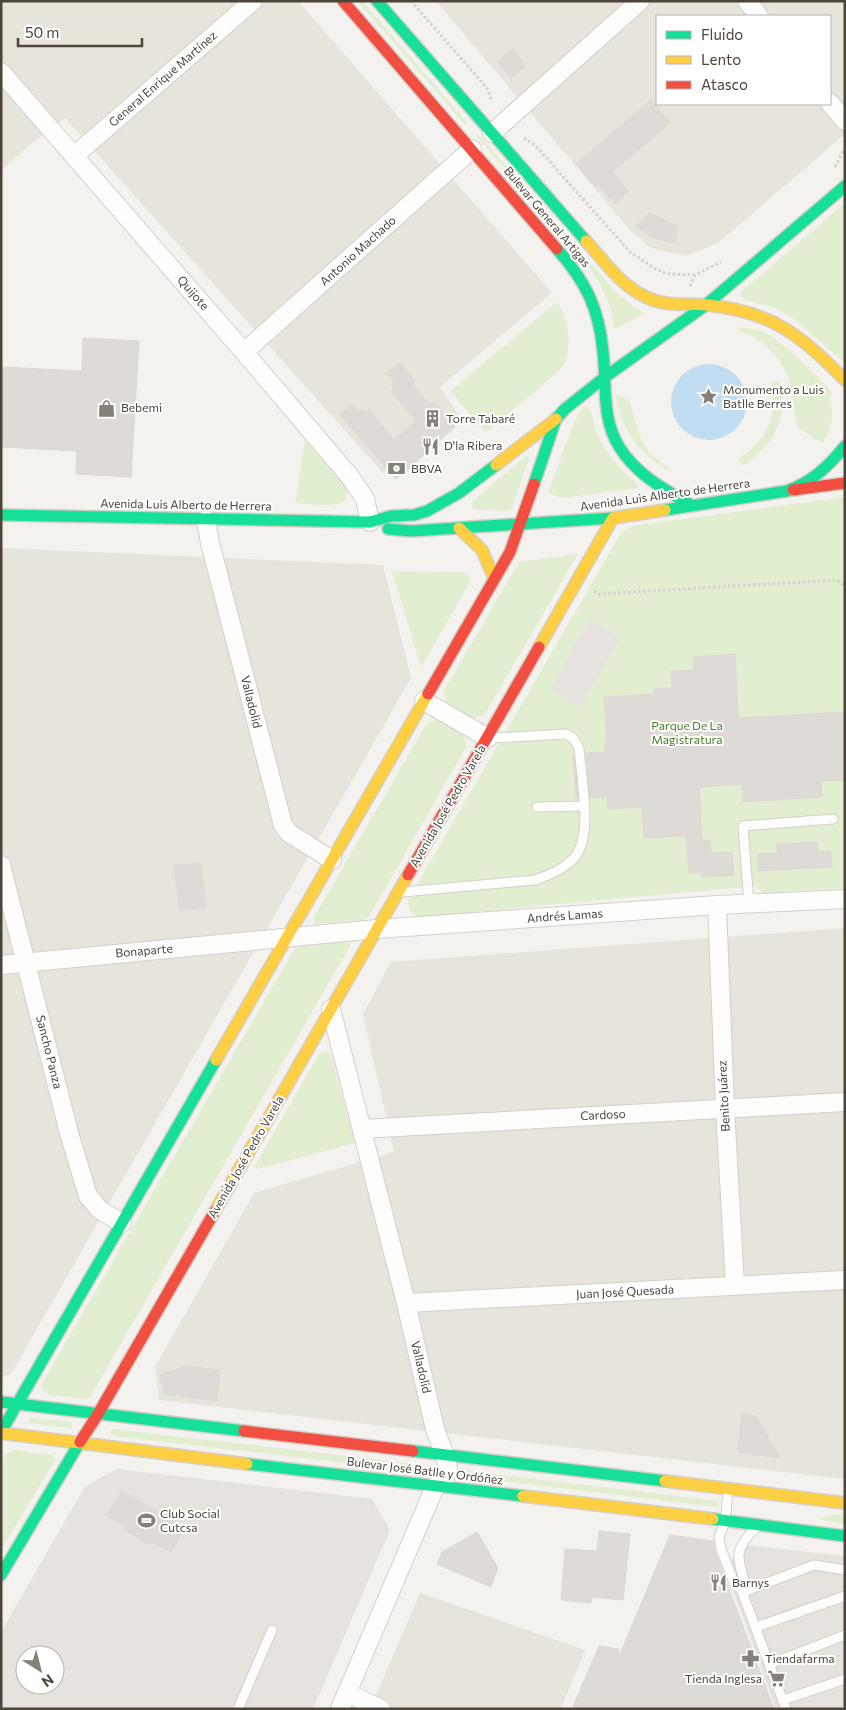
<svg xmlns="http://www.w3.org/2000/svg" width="846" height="1710" font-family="Commissioner,sans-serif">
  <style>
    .residential { fill: #e7e4dc; fill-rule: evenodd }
    .industrial { fill: #e6e2de; fill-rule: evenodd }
    .green { fill: #e1eecf }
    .parking { fill: #e6e3df }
    .water { fill: #c0ddf1 }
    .building { fill: #dedbd6; stroke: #dcd9d4 }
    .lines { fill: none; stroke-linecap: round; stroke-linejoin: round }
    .lane-casing { stroke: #d2d0cb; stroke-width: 11 }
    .street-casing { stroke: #d2d0cb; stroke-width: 20 }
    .fast-casing { stroke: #d3cfc5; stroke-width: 14 }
    .slow-casing { stroke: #d3cfc5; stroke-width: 14 }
    .jam-casing { stroke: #d3cfc5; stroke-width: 14 }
    .path { stroke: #d3d2cc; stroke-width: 3; stroke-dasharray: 2.5 2.5; stroke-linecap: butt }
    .lane { stroke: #fdfdfc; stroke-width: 9 }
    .street { stroke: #fdfdfc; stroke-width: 18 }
    .fast { stroke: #16e098; stroke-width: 11 }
    .slow { stroke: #ffcf43; stroke-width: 11 }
    .jam { stroke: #f24e42; stroke-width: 11 }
    .labels { text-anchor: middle; stroke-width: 4; stroke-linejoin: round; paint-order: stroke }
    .street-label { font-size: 12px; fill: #4b4439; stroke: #fff }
    .poi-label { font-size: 12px; fill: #4b4439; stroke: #fff; text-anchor: start }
    .park-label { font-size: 12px; fill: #4a7f2a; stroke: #fff }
  </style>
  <rect width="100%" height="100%" fill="#f4f2ee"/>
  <!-- residential -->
  <path class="residential" d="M1,1H298L552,293L440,387L462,420L405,473H383L65,118L26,148L1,171Z
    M436,1H845V134L718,243L686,256L651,248L631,231ZM657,16H830V104H657Z
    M1,548L383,565L411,678L11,1374L1,1377Z
    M845,928V1479L159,1400L155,1367L254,1193L394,1152L363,1014L391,962Z
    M420,1593L585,1650L561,1709H370Z"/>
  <!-- industrial -->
  <path class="industrial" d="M117,1469L372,1499L390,1530L313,1709H1V1632L85,1486ZM25,1655H55V1685H25Z"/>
  <!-- green -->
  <path class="green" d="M358,1H362L468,123L465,125Z
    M478,134L614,290L634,307L645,313L615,329C608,279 571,244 539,207C518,184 497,160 476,136Z
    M845,203V363L793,318L775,308L743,299L740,293Z
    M557,302C568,313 571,344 566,360C564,365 561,369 557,373L486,432L450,391Z
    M738,327C747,328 757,329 765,333C782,340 820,378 832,393L829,399C835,415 832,430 822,443L798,428C794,416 794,405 792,393C787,362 767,340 738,330Z
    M778,380C789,418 775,445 743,466L739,458C767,440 779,416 770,383Z
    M619,395L629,401C638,424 635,434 652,455C658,462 669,467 673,472C642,459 620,429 616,396Z
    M583,407H588C593,415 594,425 597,433C606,454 621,471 639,485L637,488L563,498L548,493L575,420Z
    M305,440L346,487C347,490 348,493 347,495C346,511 306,503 295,503Z
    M526,456L530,457L511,510L507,511L473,509L471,505L473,501Z
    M845,497V888L763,893L755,886L420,917C411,915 408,909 408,900L621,533L632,526Z
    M578,554L485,714C470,726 442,710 444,691L519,562Z
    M392,571L461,572C467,573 471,577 469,584L421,667Z
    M434,720C448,722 465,731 467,746L368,918L362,920L316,924L314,923V917L426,725Z
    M347,940L350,942V946L90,1397L86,1399L49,1395L45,1392L41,1385L294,950L302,944Z
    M325,1051L331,1054L355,1143L258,1169L254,1167L319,1054Z
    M30,1418L70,1422L72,1424V1428L28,1423Z
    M112,1429L416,1464L418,1468L415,1471L114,1436L110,1433Z
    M13,1450L53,1455L55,1460L1,1550V1462L5,1455Z
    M461,1470L718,1501L719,1505L718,1507L460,1476L459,1473Z
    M845,1514V1524L817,1519L829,1515Z"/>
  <!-- parking -->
  <path class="parking" d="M589,619L612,632L619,641L580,707L550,690Z
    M80,1520L202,1590L132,1709H112L55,1678V1655H38L21,1646L44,1610L31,1602Z
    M746,1545L845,1556V1709H776L723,1563L742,1554Z"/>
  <!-- water -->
  <path class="water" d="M671 402a38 38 0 1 1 76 0a38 38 0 1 1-76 0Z"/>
  <!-- building -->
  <path class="building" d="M513,49L526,66L511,78L498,61Z
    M651,100L670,123L612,172L629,191L615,204L598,184L595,186L576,164Z
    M649,213L677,226L675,243L656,239L636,227Z
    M83,338L139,341L131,477L76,474L77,451L1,447V367L82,371Z
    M400,363L415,381L412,384L430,405L433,402L455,427L396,479L340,415L352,404L359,413L363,410L366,413L369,410L394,440L416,421L391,391L394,388L391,386L395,382L387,373Z
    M735,654L738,718L845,712V780L821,781L822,797L743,802L742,784L699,787L702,840H710L711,853L732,852L734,875L702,877V872L689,873L686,836L644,838L642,807L608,809L607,797L590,798L586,753L605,752V741H607L604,697L654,694V689L672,688L671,671L694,670L693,657Z
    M573,754L576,775L578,798L576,799Z
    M817,842L818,852L831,851L832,867L758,871L757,854L778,853L777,844Z
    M200,863L206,907L180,910L174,866Z
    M185,1366L220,1370L217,1401L165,1394L160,1375Z
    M742,1414L756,1416L780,1458L738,1452Z
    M122,1491L185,1527L171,1552L150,1541L148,1544L125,1530L127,1527L107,1516Z
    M599,1531L630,1534L623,1600L592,1597L591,1603L561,1600L565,1549L597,1551Z
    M477,1532L498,1568L491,1587L437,1564L442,1552Z
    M670,1535L713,1541L715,1551L774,1709H572L599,1646L619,1649L618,1659Z"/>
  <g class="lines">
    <defs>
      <path id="lane" d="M537,807L584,806
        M403,892L535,880C549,875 562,870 573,859C594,839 581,777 579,748L573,738L566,734L492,738
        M749,904L743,826L833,819
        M728,1493L725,1521L719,1537L721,1549L735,1585L741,1589L786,1709
        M741,1589L745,1583C737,1558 734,1548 755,1529
        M743,1592L814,1565L845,1570
        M756,1627L845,1596
        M770,1664L845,1635
        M783,1700L845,1679
        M238,1709L272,1630"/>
      <path id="street" d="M747,1L759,16
        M1,72L244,352L351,478L365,499L370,522
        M830,103L845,121
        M492,133L640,1
        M74,156L253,1
        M244,352L472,149
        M206,520L210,543L283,825L289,833L332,860
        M424,701L488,738
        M1,865L69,1133L88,1196L100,1210L122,1223
        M717,905L725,1108L735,1286
        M1,965L377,929L717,905L845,899
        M331,1009L406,1303L435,1429L445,1456L448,1468L445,1478L435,1487L340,1709
        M362,1129L845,1102
        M406,1303L845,1280
        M347,1693L381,1709"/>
      <path id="fast" d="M377,1L586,241
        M557,249C586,282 599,308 603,352C607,385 601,419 620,448C637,475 664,489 691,505
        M534,484L556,419L565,409L605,377L706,305L845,186
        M665,510L787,491C812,482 829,466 845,446
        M1,515L370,522L391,516L414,515L427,511L459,493L496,465
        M388,529L411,531L613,518
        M1,1402L244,1431
        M1,1432L216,1060
        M413,1451L665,1481
        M247,1464L523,1496
        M713,1519L845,1536
        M1,1575L80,1442"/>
      <path id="slow" d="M586,241C605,262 621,286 648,298C668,307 687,303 708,305C773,312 800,335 845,380
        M496,465L556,419
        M459,528L482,550L494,578
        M539,647L613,518L665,510
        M216,1060L428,694
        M215,1211L408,875
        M1,1433L247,1464
        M665,1481L845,1503
        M523,1496L713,1519"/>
      <path id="jam" d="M343,1L557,249
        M793,490L845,483
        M428,694L510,552L534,484
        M408,875L539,647
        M244,1431L413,1451
        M80,1442L98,1414L215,1211"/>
    </defs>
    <!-- lane casing -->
    <use href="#lane" class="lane-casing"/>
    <!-- street casing -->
    <use href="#street" class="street-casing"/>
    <!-- fast casing -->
    <use href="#fast" class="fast-casing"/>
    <!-- slow casing -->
    <use href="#slow" class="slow-casing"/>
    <!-- jam casing -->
    <use href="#jam" class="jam-casing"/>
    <!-- path -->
    <path class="path" d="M411,1L487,88L492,102
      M524,138L535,145L630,252L654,268L667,274L695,275
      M835,167L845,148
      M690,286L695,275L721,262
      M594,591L599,594L837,580L845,586"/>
    <!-- lane -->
    <use href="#lane" class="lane"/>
    <!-- street -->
    <use href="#street" class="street"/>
    <!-- fast -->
    <use href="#fast" class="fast"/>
    <!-- slow -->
    <use href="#slow" class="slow"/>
    <!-- jam -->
    <use href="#jam" class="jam"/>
  </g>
  <!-- icons -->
  <defs>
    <symbol id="sight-bare" viewBox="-9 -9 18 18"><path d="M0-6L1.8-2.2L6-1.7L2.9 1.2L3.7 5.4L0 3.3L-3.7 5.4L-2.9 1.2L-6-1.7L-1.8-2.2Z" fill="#868178" stroke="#fff" stroke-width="2.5" paint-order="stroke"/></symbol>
    <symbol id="shop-bare" viewBox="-9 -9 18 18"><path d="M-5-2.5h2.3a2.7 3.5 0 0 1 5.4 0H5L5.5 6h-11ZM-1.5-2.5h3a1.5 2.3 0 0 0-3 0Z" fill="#868178" stroke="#fff" stroke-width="2.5" paint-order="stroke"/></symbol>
    <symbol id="building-bare" viewBox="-9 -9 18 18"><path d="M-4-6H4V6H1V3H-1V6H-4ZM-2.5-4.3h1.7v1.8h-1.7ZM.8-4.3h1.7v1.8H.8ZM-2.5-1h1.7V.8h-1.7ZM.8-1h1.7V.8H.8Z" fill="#868178" stroke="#fff" stroke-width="2.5" paint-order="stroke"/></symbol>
    <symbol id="restaurant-bare" viewBox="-9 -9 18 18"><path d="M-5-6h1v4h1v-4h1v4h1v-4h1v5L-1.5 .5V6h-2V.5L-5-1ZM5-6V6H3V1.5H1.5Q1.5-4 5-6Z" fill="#868178" stroke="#fff" stroke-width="2.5" paint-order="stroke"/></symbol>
    <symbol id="bank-bare" viewBox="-9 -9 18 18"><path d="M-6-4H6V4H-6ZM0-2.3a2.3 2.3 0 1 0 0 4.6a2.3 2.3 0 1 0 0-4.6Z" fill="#868178" stroke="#fff" stroke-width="2.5" paint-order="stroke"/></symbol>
    <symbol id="stadium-bare" viewBox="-9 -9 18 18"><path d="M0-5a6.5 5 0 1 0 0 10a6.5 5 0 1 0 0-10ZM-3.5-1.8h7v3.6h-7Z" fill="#868178" stroke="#fff" stroke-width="2.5" paint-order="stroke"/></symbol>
    <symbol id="pharmacy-bare" viewBox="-9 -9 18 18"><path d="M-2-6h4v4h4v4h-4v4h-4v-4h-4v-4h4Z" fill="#868178" stroke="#fff" stroke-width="2.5" paint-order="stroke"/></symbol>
    <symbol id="supermarket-bare" viewBox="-9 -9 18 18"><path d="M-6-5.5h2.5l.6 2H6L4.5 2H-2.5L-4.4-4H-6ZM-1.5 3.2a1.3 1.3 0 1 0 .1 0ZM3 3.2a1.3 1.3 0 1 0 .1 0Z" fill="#868178" stroke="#fff" stroke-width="2.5" paint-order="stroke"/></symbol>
  </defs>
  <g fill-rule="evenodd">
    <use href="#sight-bare" x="696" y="384" width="25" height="25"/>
    <use href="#shop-bare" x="94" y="396" width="25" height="25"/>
    <use href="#building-bare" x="420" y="406" width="25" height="25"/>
    <use href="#restaurant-bare" x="418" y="434" width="25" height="25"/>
    <use href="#bank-bare" x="384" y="456" width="25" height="25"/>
    <use href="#stadium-bare" x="134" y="1508" width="25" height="25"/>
    <use href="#restaurant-bare" x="706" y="1570" width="25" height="25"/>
    <use href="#pharmacy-bare" x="738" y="1646" width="25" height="25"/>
    <use href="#supermarket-bare" x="764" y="1666" width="25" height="25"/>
  </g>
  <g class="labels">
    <!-- street labels -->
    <g class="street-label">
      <text transform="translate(163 79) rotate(-41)" y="4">General Enrique Martínez</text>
      <text transform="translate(547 217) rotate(50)" y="4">Bulevar General Artigas</text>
      <text transform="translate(358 251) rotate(-42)" y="4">Antonio Machado</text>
      <text transform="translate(193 293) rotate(49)" y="4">Quijote</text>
      <text transform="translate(665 495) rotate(-8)" y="4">Avenida Luis Alberto de Herrera</text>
      <text transform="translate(186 505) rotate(1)" y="4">Avenida Luis Alberto de Herrera</text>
      <text transform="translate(251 702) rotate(76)" y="4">Valladolid</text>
      <text transform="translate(448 806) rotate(-60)" y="4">Avenida José Pedro Varela</text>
      <text transform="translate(565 916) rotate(-4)" y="4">Andrés Lamas</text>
      <text transform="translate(144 951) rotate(-5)" y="4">Bonaparte</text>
      <text transform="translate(49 1052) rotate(76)" y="4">Sancho Panza</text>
      <text transform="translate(724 1096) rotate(-93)" y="4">Benito Juárez</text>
      <text transform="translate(603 1115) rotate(-3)" y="4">Cardoso</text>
      <text transform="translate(246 1157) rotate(-60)" y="4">Avenida José Pedro Varela</text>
      <text transform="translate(625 1292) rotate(-3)" y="4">Juan José Quesada</text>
      <text transform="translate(421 1367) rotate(77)" y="4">Valladolid</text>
      <text transform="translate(425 1471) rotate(7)" y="4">Bulevar José Batlle y Ordóñez</text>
    </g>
    <!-- poi labels -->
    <g class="poi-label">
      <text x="723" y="394">Monumento a Luis<tspan x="723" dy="14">Batlle Berres</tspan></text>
      <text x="121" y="412">Bebemi</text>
      <text x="446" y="423">Torre Tabaré</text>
      <text x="444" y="450">D'la Ribera</text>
      <text x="411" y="473">BBVA</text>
      <text x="160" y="1518">Club Social<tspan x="160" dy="14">Cutcsa</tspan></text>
      <text x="732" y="1587">Barnys</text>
      <text x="765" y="1663">Tiendafarma</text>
      <text x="762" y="1683" text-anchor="end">Tienda Inglesa</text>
    </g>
    <!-- park labels -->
    <g class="park-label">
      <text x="687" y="730">Parque De La<tspan x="687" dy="14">Magistratura</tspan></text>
    </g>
  </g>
  <!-- border -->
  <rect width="846" height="1710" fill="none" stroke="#4b4439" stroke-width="5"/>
  <!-- legend -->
  <rect x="656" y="15" width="175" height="90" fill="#ffffff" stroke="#b7b4b0"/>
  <rect x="666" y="31" width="25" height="8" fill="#16e098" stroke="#b7b4b0"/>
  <text x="701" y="40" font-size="15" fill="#4b4439">Fluido</text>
  <rect x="666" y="56" width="25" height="8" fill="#ffcf43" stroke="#b7b4b0"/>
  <text x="701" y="65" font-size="15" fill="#4b4439">Lento</text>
  <rect x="666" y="81" width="25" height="8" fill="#f24e42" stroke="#b7b4b0"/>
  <text x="701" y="90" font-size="15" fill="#4b4439">Atasco</text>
  <!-- north arrow -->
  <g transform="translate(40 1670) rotate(144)"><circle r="24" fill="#ffffff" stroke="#b7b4b0"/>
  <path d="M0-4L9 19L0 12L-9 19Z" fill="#868178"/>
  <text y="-8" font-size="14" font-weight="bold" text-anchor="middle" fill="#4b4439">N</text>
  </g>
  <!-- scale -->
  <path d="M18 38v8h124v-8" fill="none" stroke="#4b4439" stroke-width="2.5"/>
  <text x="25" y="38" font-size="15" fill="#4b4439" stroke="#ffffff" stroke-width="4" paint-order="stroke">50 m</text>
</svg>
